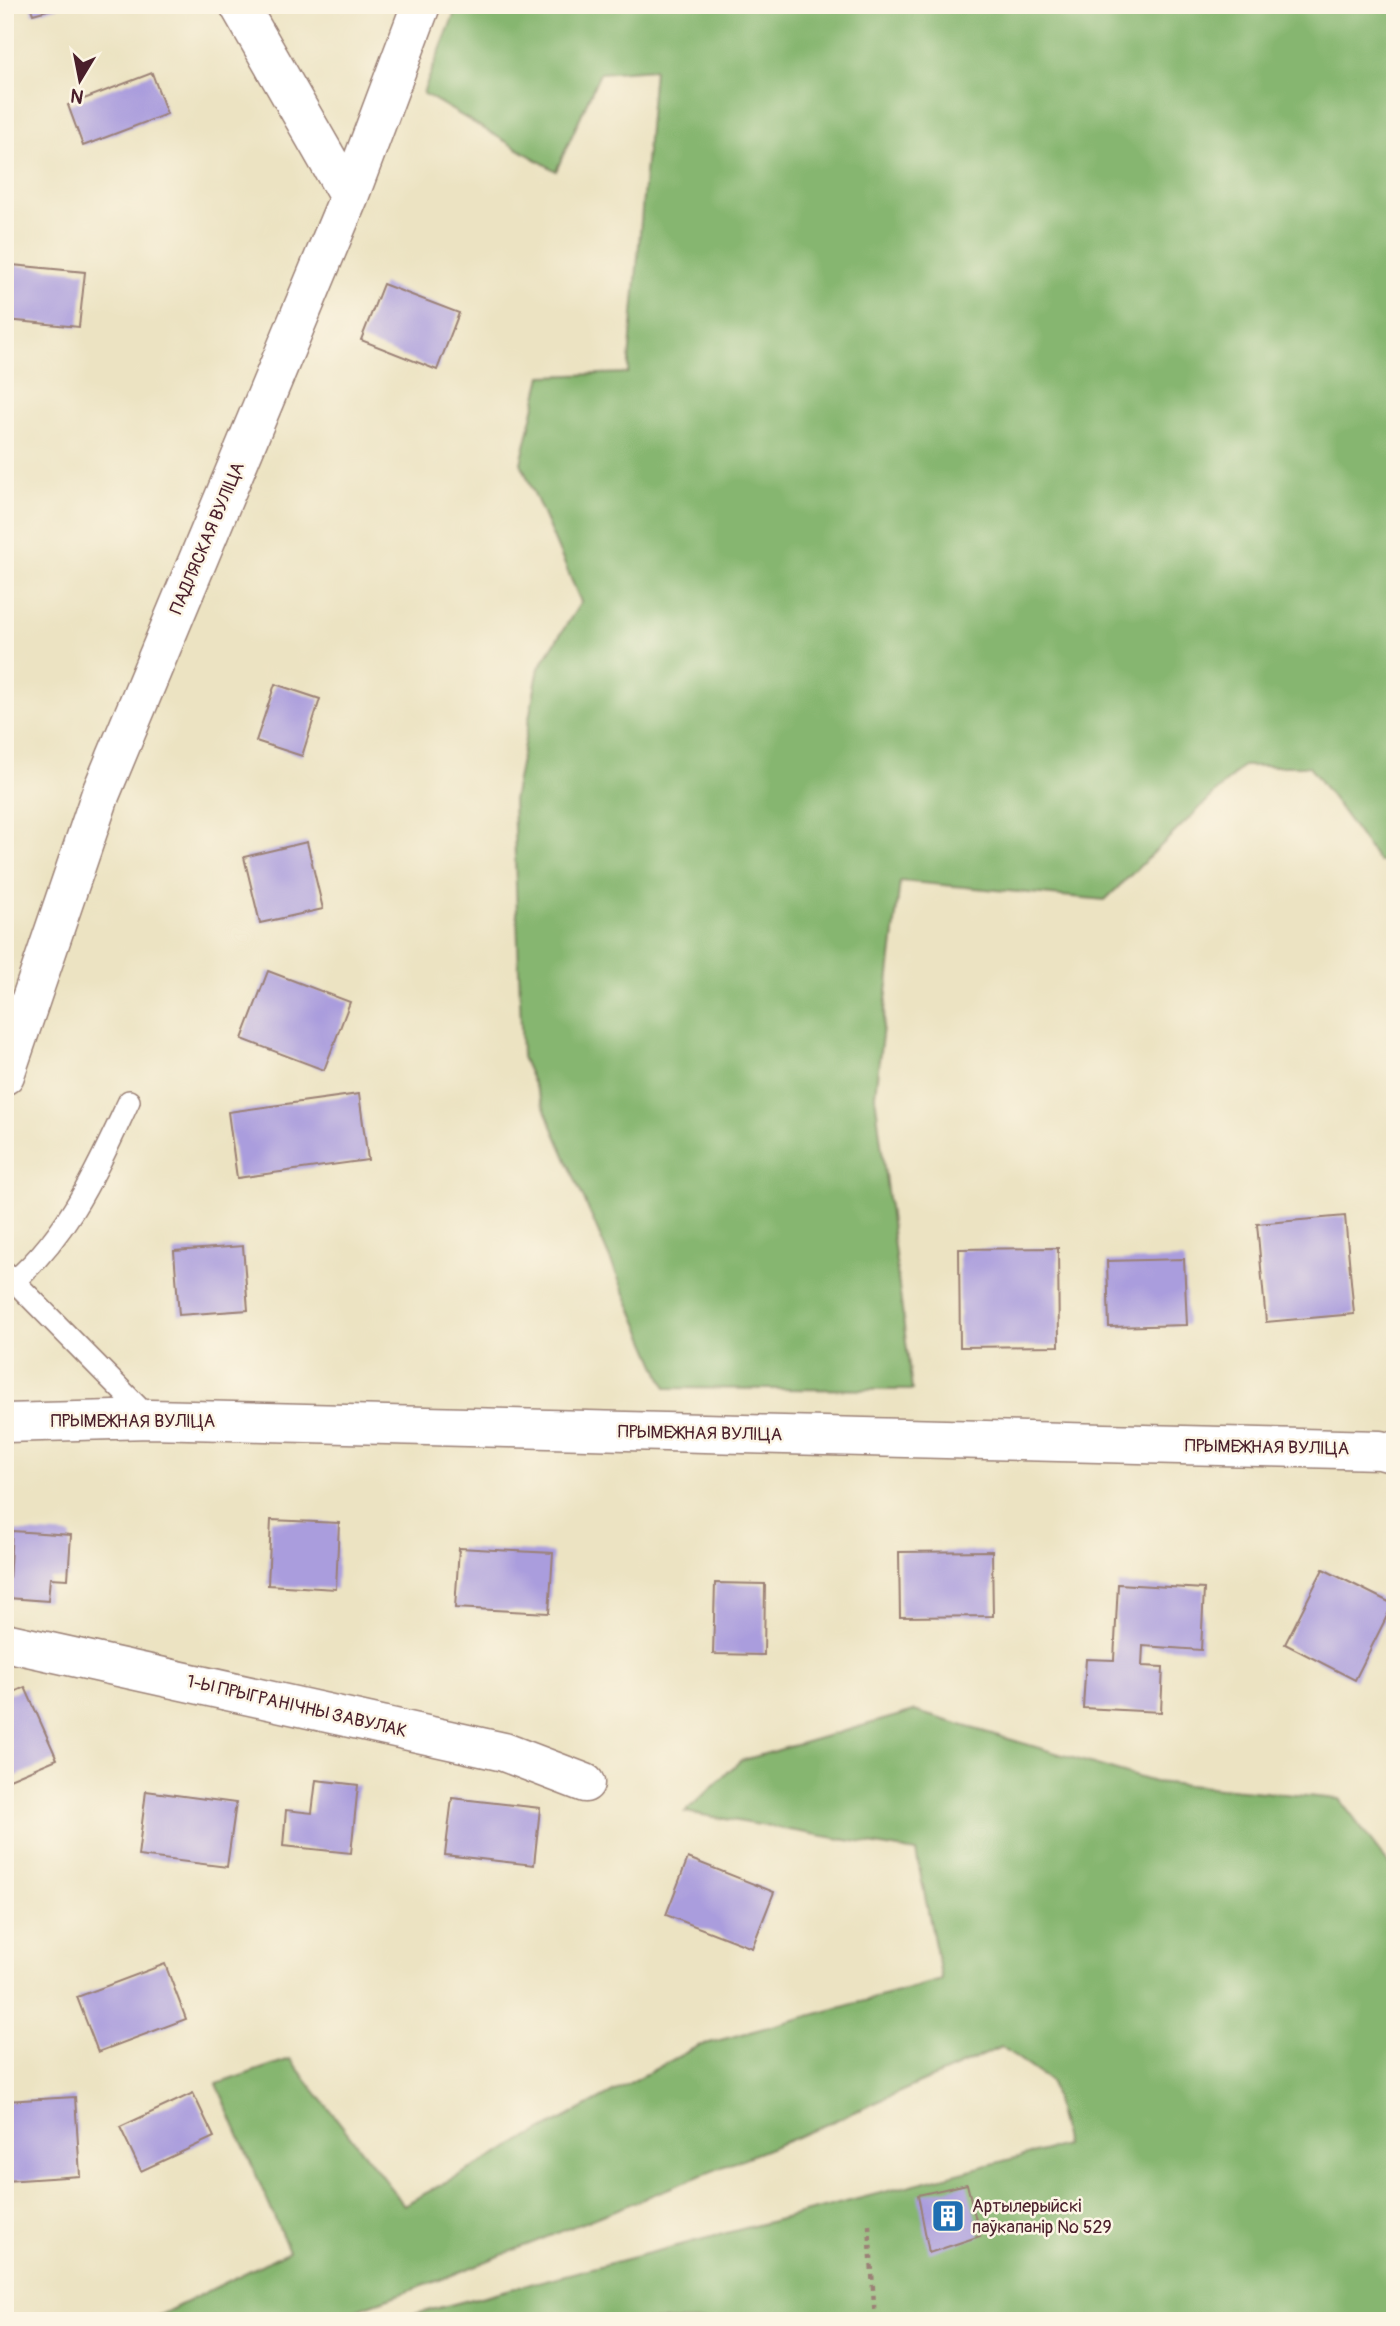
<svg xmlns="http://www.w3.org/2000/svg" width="1400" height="2326" font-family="Pangolin,sans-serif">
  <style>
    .forest { fill: #86b66f; stroke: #686a4d; stroke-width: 2 }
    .building { fill: #aa9ddd }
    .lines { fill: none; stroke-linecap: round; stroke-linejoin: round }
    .lane-casing { stroke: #9b8176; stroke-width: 24 }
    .street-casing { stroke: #9b8176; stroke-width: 41 }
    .path { stroke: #9b8176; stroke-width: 4.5; stroke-dasharray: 5 5; stroke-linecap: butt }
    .lane { stroke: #fff; stroke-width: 21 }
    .street { stroke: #fff; stroke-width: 38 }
    .labels { text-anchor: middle; stroke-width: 5; stroke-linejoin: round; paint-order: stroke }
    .street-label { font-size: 18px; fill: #4a1f2b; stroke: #fcf5e5 }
    .poi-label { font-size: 18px; fill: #4a1f2b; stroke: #fcf5e5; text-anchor: start }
  </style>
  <rect width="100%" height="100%" fill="#fcf5e5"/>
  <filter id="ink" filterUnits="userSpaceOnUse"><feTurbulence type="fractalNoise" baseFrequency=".0143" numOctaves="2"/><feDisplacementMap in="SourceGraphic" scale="14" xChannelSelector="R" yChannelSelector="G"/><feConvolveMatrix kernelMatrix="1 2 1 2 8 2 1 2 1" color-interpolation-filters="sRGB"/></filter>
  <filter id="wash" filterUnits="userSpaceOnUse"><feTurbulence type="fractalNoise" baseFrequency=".00686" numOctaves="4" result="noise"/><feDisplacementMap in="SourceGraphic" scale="28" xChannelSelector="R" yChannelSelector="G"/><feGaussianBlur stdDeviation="1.57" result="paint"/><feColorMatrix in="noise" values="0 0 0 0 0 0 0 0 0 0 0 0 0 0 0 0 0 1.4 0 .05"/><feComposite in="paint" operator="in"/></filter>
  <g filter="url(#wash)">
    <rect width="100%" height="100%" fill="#ece3c2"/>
    <!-- forest -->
    <path class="forest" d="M458,5H1395V862H1379L1309,766H1243L1105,900L900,881L875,1095L912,1390L666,1388L522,1057L513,800L539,668L581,602L521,463L542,376L628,373L654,69L600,73L556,171L423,93Z
      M914,1711L1154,1782L1339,1799L1395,1873V2321H388L1065,2145L1051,2082L1002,2047L795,2138L437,2281L323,2321H148L289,2251L217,2084L290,2059L404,2205L698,2046L942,1980L916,1852L685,1812L740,1761Z"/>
    <g id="blocks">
      <!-- building -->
      <path class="building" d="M30,5H62V6L33,14Z
        M152,73L167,114L83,146L68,105Z
        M12,265L85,272L79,327L7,320Z
        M383,284L459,313L437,370L361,340Z
        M275,684L320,699L302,756L256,741Z
        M307,842L323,909L260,923L244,857Z
        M268,971L350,1002L324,1070L242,1039Z
        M359,1094L368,1160L237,1178L228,1112Z
        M1345,1216L1354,1314L1266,1322L1257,1224Z
        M243,1246L248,1310L179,1315L174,1251Z
        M1058,1248L1059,1346L960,1347L959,1249Z
        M1184,1259L1187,1325L1109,1327L1107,1261Z
        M271,1520L339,1523L336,1589L268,1585Z
        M12,1531L71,1535L68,1579L50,1578L48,1601L8,1598Z
        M459,1548L553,1553L549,1613L455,1608Z
        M992,1551L993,1616L900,1617L899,1552Z
        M1323,1569L1393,1604L1355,1680L1285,1644Z
        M715,1583L765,1584L764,1655L713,1654Z
        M1118,1584L1204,1589L1201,1650L1143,1646L1142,1666L1163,1667L1161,1712L1083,1708L1086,1659L1114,1660Z
        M25,1687L57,1759L5,1781V1696Z
        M316,1780L358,1785L351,1853L283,1846L286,1810L312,1813Z
        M146,1791L236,1803L227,1867L138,1856Z
        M452,1798L540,1808L534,1865L445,1855Z
        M688,1858L774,1892L752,1948L666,1915Z
        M165,1964L186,2019L98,2052L77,1997Z
        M193,2093L214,2137L141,2171L120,2127Z
        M75,2097L80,2176L5,2181V2101Z
        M967,2184L980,2236L929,2253L918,2195Z"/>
    </g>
  </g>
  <g filter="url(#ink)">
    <use href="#blocks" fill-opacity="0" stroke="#9b8176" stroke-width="2"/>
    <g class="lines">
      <defs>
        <path id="lane" d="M5,1272L150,1419
          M5,1288C66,1242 97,1169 129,1101"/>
        <path id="street" d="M239,5L349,197
          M5,1075L101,793L349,197L421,5
          M5,1423L150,1419L1380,1450L1395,1454
          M5,1642L504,1752L585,1783"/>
      </defs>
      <!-- lane casing -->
      <use href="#lane" class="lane-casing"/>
      <!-- street casing -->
      <use href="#street" class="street-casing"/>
      <!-- path -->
      <path class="path" d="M869,2225L875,2321"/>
      <!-- lane -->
      <use href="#lane" class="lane"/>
      <!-- street -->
      <use href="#street" class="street"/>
    </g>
  </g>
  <!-- icons -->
  <defs>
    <symbol id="building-square" viewBox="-11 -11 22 22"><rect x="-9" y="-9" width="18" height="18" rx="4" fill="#1f6fb2" stroke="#fcf5e5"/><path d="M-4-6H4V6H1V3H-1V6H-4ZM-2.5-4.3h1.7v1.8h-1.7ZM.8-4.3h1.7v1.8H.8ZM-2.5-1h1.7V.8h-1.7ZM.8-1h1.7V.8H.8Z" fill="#fff"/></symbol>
  </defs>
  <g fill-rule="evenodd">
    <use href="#building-square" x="929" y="2197" width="38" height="38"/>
  </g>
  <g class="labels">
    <!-- street labels -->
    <g class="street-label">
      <text transform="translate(207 538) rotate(-67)" y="6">ПАДЛЯСКАЯ ВУЛІЦА</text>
      <text x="133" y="1427">ПРЫМЕЖНАЯ ВУЛІЦА</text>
      <text transform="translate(700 1433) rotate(1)" y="6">ПРЫМЕЖНАЯ ВУЛІЦА</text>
      <text transform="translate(1267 1447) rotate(1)" y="6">ПРЫМЕЖНАЯ ВУЛІЦА</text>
      <text transform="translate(297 1706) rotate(13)" y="6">1-Ы ПРЫГРАНІЧНЫ ЗАВУЛАК</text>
    </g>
    <!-- poi labels -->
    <g class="poi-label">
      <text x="972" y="2212">Артылерыйскі<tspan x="972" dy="21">паўкапанір № 529</tspan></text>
    </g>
  </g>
  <!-- margin -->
  <rect width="1400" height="2326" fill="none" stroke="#fcf5e5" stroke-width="28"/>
  <!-- north arrow -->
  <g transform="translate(80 80) rotate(190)" stroke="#fcf5e5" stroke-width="5" paint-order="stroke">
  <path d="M0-5L12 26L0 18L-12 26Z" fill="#4a1f2b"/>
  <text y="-10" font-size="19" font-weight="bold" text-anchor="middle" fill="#4a1f2b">N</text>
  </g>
</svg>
